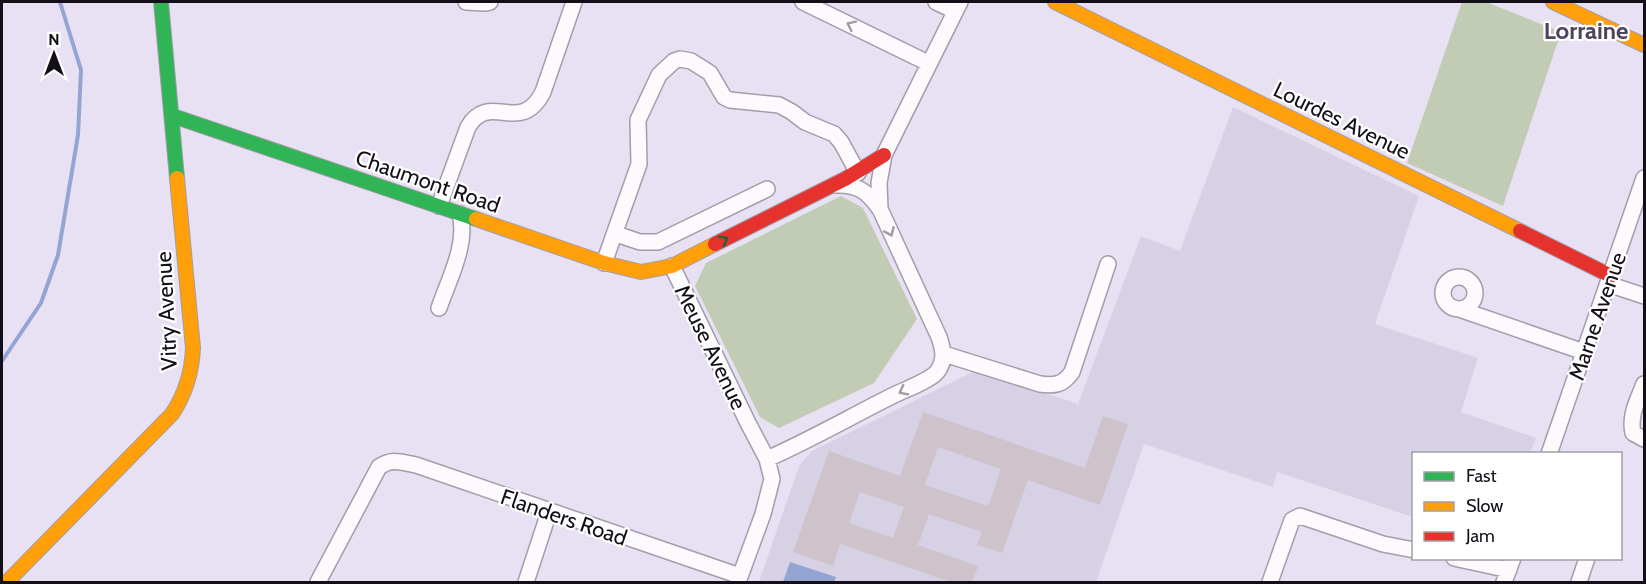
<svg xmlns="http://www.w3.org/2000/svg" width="1646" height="584" font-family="Cabin,sans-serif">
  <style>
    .education { fill: #d7d1e5 }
    .green { fill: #c2ccb5 }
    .water { fill: #94a5d4 }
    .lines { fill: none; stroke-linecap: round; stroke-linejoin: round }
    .stream { stroke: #94a5d4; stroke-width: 4 }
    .building { fill: #cec3ca; fill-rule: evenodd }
    .street-casing { stroke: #a29daa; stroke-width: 18 }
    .fast-casing { stroke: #a29daa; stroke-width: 16 }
    .slow-casing { stroke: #a29daa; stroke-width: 16 }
    .jam-casing { stroke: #a29daa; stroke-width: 16 }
    .street { stroke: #fcfafd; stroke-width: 15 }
    .fast { stroke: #30b455; stroke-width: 14 }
    .slow { stroke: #ff9f0a; stroke-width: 14 }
    .jam { stroke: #e5322d; stroke-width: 14 }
    .oneway { stroke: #9f9ca2 }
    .oneway2 { stroke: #226237 }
    .labels { text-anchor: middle; stroke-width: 4.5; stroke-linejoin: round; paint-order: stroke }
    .street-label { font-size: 22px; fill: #130f19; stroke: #fff }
    .neighbourhood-label { font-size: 24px; font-weight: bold; fill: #4e445e; stroke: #fff }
  </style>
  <rect width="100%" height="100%" fill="#e8e1f3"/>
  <!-- education -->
  <path class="education" d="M1233,107L1419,196L1375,324L1478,358L1461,412L1536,438L1530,453L1414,454L1413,517L1277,472L1273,487L1144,444L1096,582H759L799,466L812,451L977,370L1078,404L1141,236L1180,251Z"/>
  <!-- green -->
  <path class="green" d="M1462,2H1486L1561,32L1503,206L1407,163Z
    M841,196L863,208L917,319L874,383L779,428L760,417L695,286L706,263Z"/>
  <!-- water -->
  <path class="water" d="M790,562L836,577L834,582H783Z"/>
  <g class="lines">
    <!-- stream -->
    <path class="stream" d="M2,361L41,303L58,255L78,135L81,70L60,2"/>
  </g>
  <!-- building -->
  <path class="building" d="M923,412L1085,468L1103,416L1128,424L1100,505L1028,480L1002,553L977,545L982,532L929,514L918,545L978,566L972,582H951L840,544L833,566L793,552L829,451L900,476ZM938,447L1001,469L988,506L925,485ZM860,492L904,507L893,538L849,523Z"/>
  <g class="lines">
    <defs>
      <path id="street" d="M466,2L484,3L490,2
        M803,2L928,63
        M936,2L955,11
        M835,185C857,184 867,191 879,208
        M439,206L468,127C490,90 520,137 543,92L574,2
        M616,234L640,242H658L767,189
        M604,263L639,164L638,120L659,75L674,61L680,59L691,61L710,73L724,97L730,100L779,105L792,112L805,122L834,134L841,142L858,173
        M672,266L748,423L767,459L772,479L763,514L738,582
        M1443 293a16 16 0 1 1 32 0a16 16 0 1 1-32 0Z
        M1608,284L1644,296
        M439,308C449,279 468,244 460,214
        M1459,309L1584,352
        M944,354L1040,384C1055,386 1063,385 1072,372L1108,264
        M1644,384C1638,400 1629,415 1633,433L1644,439
        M1549,454L1644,178
        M767,459C810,440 850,417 892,396C904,390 929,381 937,372C946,360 943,349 939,337L880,209L879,183L884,155L960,2
        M1454,558L1509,570
        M318,582L379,467C392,458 400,462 416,465L740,576
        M526,582L549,512
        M1270,582L1292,520L1300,516L1383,544L1414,550
        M1504,582L1513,558
        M1579,582L1587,558"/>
      <path id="fast" d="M161,2L177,178
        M173,116L476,219"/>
      <path id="slow" d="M1055,2L1520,231
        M1553,2L1644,45
        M476,219L604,263L641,272L672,266L715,244
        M7,582L172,414C186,393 192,373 193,348L177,178"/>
      <path id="jam" d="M1520,231L1611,276
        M715,244L845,179L884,155"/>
    </defs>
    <!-- street casing -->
    <use href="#street" class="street-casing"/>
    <!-- fast casing -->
    <use href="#fast" class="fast-casing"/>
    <!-- slow casing -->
    <use href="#slow" class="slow-casing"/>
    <!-- jam casing -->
    <use href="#jam" class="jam-casing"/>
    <!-- street -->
    <use href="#street" class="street"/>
    <!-- fast -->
    <use href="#fast" class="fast"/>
    <!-- slow -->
    <use href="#slow" class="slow"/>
    <!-- jam -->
    <use href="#jam" class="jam"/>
  </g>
  <!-- one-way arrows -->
  <defs><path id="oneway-chevron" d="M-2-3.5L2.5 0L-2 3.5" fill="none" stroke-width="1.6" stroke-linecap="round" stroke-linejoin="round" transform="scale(1.5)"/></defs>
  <g class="oneway">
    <use href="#oneway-chevron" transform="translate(851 25) rotate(-154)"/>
    <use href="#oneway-chevron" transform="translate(890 232) rotate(66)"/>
    <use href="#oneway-chevron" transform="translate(903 391) rotate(153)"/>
  </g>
  <use class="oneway2" href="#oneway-chevron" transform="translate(724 240) rotate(-27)"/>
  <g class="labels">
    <!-- street labels -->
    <g class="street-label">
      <text transform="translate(1342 120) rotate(26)" y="8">Lourdes Avenue</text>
      <text transform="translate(428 181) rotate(19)" y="8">Chaumont Road</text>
      <text transform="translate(166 311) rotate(-93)" y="8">Vitry Avenue</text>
      <text transform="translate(1597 316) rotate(-71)" y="8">Marne Avenue</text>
      <text transform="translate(711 347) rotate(64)" y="8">Meuse Avenue</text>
      <text transform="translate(564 517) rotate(19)" y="8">Flanders Road</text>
    </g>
    <!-- neighbourhood labels -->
    <g class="neighbourhood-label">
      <text x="1586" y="39">Lorraine</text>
    </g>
  </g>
  <!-- border -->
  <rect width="1646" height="584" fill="none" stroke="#130f19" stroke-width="6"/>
  <!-- legend -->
  <rect x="1412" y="452" width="210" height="108" fill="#ffffff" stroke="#a19fa3" stroke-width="1.5"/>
  <rect x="1424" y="472" width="30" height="9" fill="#30b455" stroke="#a19fa3" stroke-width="1.5"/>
  <text x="1466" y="482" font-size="18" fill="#130f19">Fast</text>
  <rect x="1424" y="502" width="30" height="9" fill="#ff9f0a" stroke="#a19fa3" stroke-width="1.5"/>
  <text x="1466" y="512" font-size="18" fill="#130f19">Slow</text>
  <rect x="1424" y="532" width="30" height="9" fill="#e5322d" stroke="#a19fa3" stroke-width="1.5"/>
  <text x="1466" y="542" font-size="18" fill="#130f19">Jam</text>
  <!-- north arrow -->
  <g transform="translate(54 54)" stroke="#ffffff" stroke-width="4.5" paint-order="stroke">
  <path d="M0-4.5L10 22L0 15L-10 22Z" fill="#130f19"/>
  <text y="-9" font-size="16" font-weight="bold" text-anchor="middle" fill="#130f19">N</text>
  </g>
</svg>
